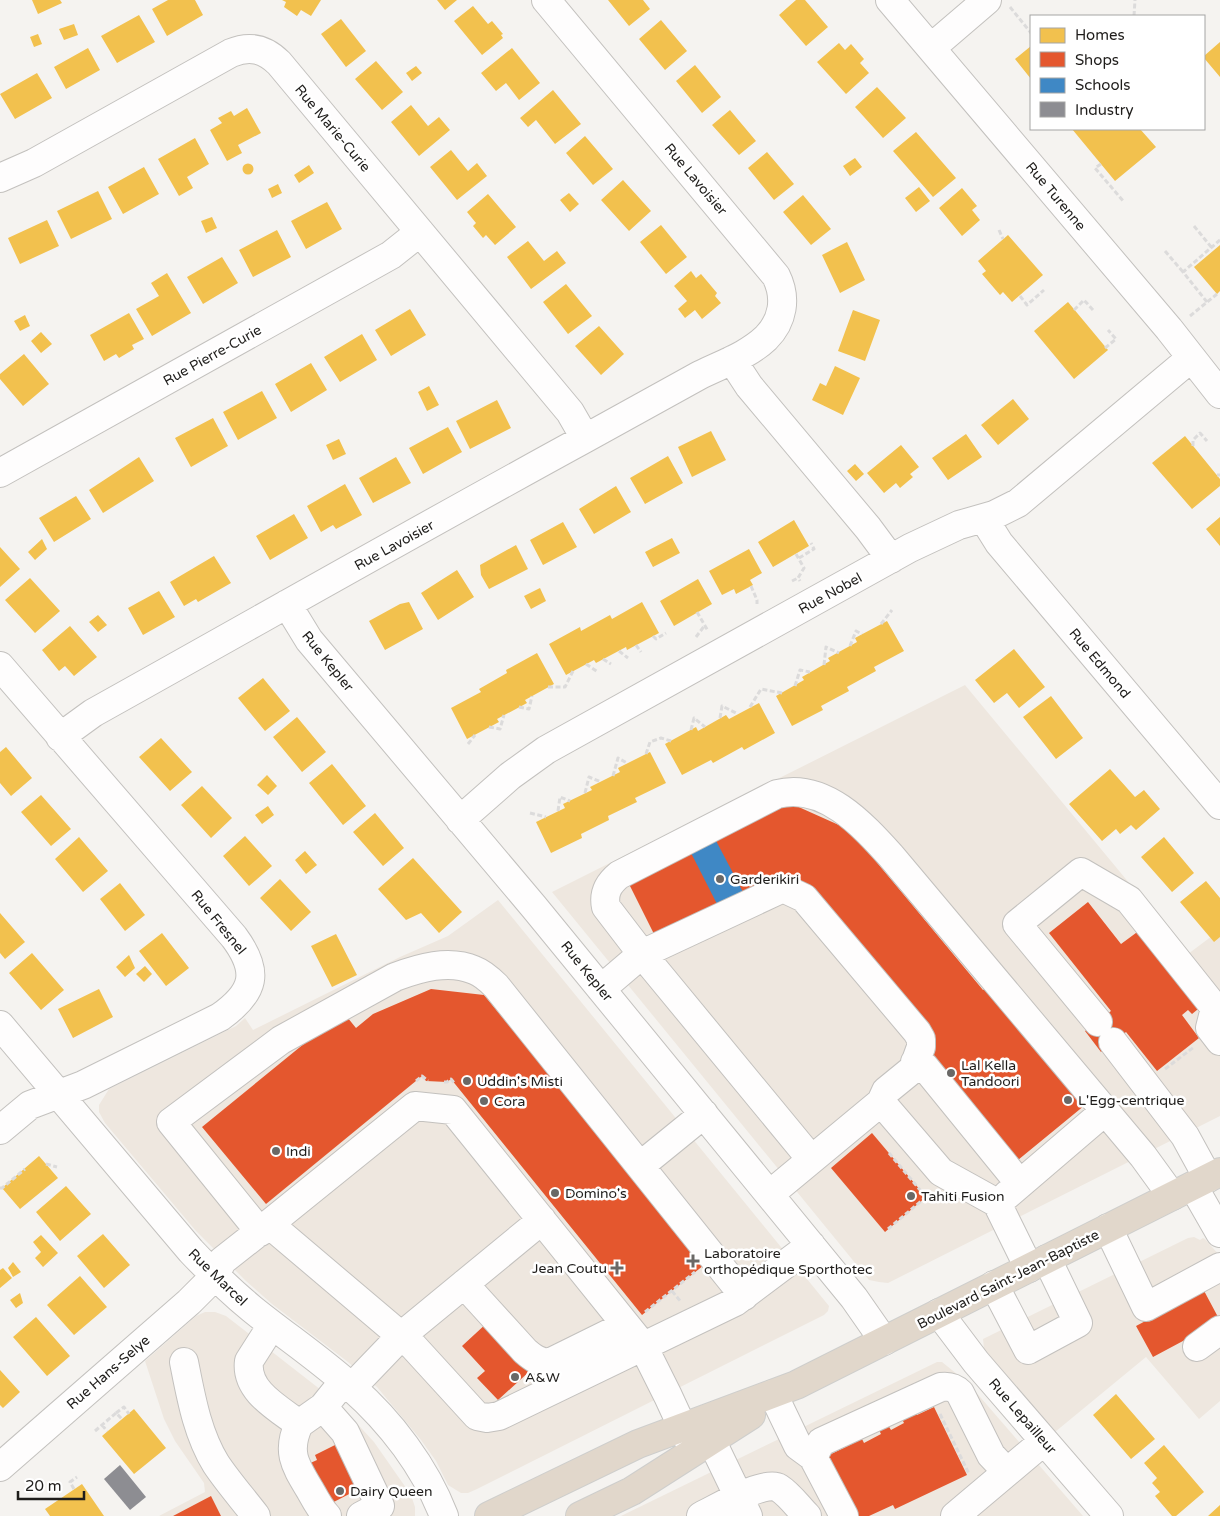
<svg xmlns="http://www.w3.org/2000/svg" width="1220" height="1516" font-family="'Varela Round',sans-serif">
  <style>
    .built { fill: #eee7df }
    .homes { fill: #f2c14e }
    .shops { fill: #e4572e }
    .schools { fill: #3f88c5 }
    .industry { fill: #8d8d92 }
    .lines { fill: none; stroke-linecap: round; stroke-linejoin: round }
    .minor-casing { stroke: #c3c1be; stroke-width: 30 }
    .highway-casing { stroke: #cececc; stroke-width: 30 }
    .path { stroke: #dcdbdb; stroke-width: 3; stroke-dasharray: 5 2.5; stroke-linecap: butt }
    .minor { stroke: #fefdfd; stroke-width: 28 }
    .highway { stroke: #e1d7cb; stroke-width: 28 }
    .poi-dot { fill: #6a6866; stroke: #fff; stroke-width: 2 }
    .labels { text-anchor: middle; stroke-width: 5; stroke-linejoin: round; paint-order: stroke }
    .street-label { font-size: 14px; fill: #1f1d1b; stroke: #fff }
    .poi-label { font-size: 14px; fill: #1f1d1b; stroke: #fff; text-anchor: start }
  </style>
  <rect width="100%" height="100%" fill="#f5f3f0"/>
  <!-- built -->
  <path class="built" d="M965,685L1188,954L1220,930V1116L888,1283L879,1282L869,1280L552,892Z
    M498,900L829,1306L828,1311L824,1315L477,1489L468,1493H461L448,1485L436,1461L421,1440L377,1387L348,1362L272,1304L246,1281L196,1231L105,1123L99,1112V1105L109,1089L236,1026L245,1018L253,1030L400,957L448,936Z
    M1194,1237L1200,1240L1203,1238L1205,1239L1220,1256V1401L1199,1419L1146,1357L1055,1432L984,1349L983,1339L1188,1238Z
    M205,1312H215L226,1316L330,1397L351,1417L374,1442L411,1495L415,1507V1516H159L205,1492L204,1483L175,1441L164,1419L145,1361L196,1316Z
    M937,1362H942L968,1383L1083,1516H621Z"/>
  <!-- homes -->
  <path class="homes" d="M32,0H60L62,3L38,14Z
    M168,0H195L203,15L167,36L152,9Z
    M282,0H321L311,16L301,10L297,16L284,7L286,2Z
    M437,0H457L445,10Z
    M608,0H643L650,9L629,26Z
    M796,0H805L828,27L806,46L779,15Z
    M473,6L488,24L492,21L503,34L501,35L503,38L482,55L454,21Z
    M139,15L155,42L117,63L101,36Z
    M341,19L366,51L346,67L321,34Z
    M661,20L687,51L665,70L639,39Z
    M74,24L78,35L64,40L59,29Z
    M38,34L42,44L34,47L30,37Z
    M1220,42V77L1204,58V56Z
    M839,43L845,50L851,44L864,59L860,63L869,73L846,94L817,62Z
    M1031,46V79L1015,59Z
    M88,48L100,70L66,89L54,67Z
    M512,48L540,83L519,100L506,83L496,91L481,73Z
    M376,61L403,92L382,110L355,79Z
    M695,65L721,97L702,113L676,81Z
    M416,66L422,73L412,81L406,73Z
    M37,73L52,98L15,119L0,94Z
    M877,87L906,118L883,138L855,107Z
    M553,90L581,124L555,144L536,120L528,127L520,118Z
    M411,105L428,126L439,117L450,130L419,156L391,122Z
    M247,108L261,133L238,145L242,153L227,161L210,130L222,123L218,118L231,111L234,116Z
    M730,110L756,141L739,155L712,125Z
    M1072,129H1140L1156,147L1115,181Z
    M916,132L956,178L933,197L893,151Z
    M585,136L613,169L593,185L566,153Z
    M195,138L209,164L187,177L193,188L179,196L158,159Z
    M451,150L468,171L477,163L487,176L457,200L430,167Z
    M767,152L794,184L774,200L748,168Z
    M855,158L862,167L850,176L843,166Z
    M242.5 169a5.5 5.5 0 1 1 11 0a5.5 5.5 0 1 1-11 0Z
    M309,165L314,173L299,183L294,175Z
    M144,167L159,194L123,214L108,187Z
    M623,180L651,211L629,231L601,200Z
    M278,184L282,193L272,198L268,189Z
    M919,187L930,201L916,212L905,198Z
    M962,188L977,206L972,210L980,220L962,236L939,208Z
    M98,191L112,219L71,239L57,211Z
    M569,193L579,204L570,212L560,200Z
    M488,194L516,227L495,245L486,235L483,238L473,226L476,223L467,212Z
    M803,195L831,229L811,245L783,212Z
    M327,202L342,229L306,249L291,221Z
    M212,217L217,228L206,233L201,221Z
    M47,220L59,246L20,264L8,238Z
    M661,225L687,257L666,274L640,242Z
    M277,230L291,257L253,277L239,250Z
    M1008,235L1043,275L1012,302L1003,292L1000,295L982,274L986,271L978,261Z
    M528,241L544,261L557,251L566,263L531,289L507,257Z
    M847,242L865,280L840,293L822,255Z
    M1220,245V291L1217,294L1194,267Z
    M222,257L238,283L203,304L187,277Z
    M691,271L696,278L701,274L717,293L715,296L721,303L702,319L695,310L685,318L678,309L687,301L674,286Z
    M167,273L191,313L152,336L136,309L159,296L151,283Z
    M566,284L592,316L568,334L543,302Z
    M1068,302L1108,350L1074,379L1034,331Z
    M410,309L426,335L391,356L375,330Z
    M853,310L880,320L865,361L838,351Z
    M129,313L144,339L132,345L134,349L119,358L116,354L104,361L90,335Z
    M25,315L30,326L20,331L14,321Z
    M599,326L624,354L601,375L575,346Z
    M41,332L52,344L41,353L31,341Z
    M362,334L377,360L340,382L324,357Z
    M24,354L49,384L23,406L0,379V374Z
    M311,363L327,390L291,412L275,384Z
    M835,366L860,378L843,415L812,400L820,383L826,386Z
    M429,386L439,405L427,411L418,392Z
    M262,391L277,418L238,440L223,412Z
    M1013,399L1029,419L998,445L981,425Z
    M497,400L511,428L470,449L456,421Z
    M213,418L228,446L191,467L175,438Z
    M448,427L462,452L423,474L409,448Z
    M711,431L726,460L692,477L678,447Z
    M966,434L982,457L948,480L932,458Z
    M1185,436L1220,479V486L1192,509L1152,463Z
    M339,439L346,454L333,460L326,445Z
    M901,445L919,467L910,474L913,477L900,488L896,483L884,493L867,473Z
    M668,456L683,483L645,504L630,478Z
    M139,457L154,481L103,513L89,490Z
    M396,457L411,483L373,503L359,478Z
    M855,464L864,474L856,481L847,471Z
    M345,484L362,515L336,529L333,525L321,532L307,506Z
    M616,486L631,512L594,534L579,509Z
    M76,496L91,519L54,542L39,518Z
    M294,514L308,538L270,560L256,536Z
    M1220,517V546L1206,529Z
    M794,520L809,546L773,567L758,542Z
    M563,522L577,547L543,565L530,540Z
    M672,538L680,553L653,567L645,552Z
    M42,539L47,549L35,560L28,552Z
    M516,545L528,569L489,589L481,575L480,565Z
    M0,547L20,569L0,587Z
    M749,549L762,573L750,580L753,585L736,594L734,589L722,595L709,571Z
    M214,556L231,583L198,602L196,599L184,606L170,582Z
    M457,570L474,597L438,620L421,593Z
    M30,578L60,611L35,633L5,600Z
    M698,579L712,604L674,626L660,601Z
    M540,588L546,601L531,609L524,596Z
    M159,591L175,617L143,635L128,608Z
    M409,602L423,629L385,650L369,621L400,604Z
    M642,602L659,633L627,650L626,647L596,663L594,660L566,675L549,644L580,627L581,631L610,615L612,619Z
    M98,615L107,625L98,632L89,622Z
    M887,621L904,651L874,667L876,671L847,687L849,691L821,706L823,710L792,726L776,696L804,680L802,677L830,661L828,658L857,642L855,638Z
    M70,626L97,657L74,676L65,666L59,671L42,650Z
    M1014,649L1045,687L1019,708L1007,693L994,703L975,680Z
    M537,653L554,684L525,700L527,703L497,719L499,722L467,739L451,708L481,692L479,689L507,673L506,670Z
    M263,678L290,711L265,731L238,698Z
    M1051,696L1083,738L1056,759L1023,717Z
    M759,703L775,733L744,750L742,747L713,763L711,760L682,775L665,744L696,727L698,731L726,715L729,719Z
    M297,717L326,752L302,772L273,737Z
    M161,738L192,772L170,791L139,757Z
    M6,747L32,778L11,796L0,783V752Z
    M650,752L666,783L635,798L637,802L608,816L609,820L581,834L582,838L551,853L536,822L565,808L563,804L592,790L590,787L620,772L618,768Z
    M332,764L366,806L343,825L309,783Z
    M1110,769L1135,797L1144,790L1160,809L1136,830L1131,825L1120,834L1116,829L1102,841L1069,804Z
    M267,775L277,786L268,795L257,785Z
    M202,786L232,818L211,838L181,805Z
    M41,795L71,829L51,846L21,812Z
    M268,806L274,815L262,824L255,815Z
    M375,813L404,848L383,866L353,832Z
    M245,836L272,866L249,886L223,856Z
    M79,837L108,871L83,892L55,859Z
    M1164,837L1194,873L1172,892L1141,857Z
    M305,851L317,865L306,874L295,860Z
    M413,858L462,912L439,933L421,913L406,920L378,889Z
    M280,879L311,912L291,931L260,898Z
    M1206,881L1220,898V937L1214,942L1180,902Z
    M120,883L145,915L125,931L100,899Z
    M0,913L25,942L5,959L0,953Z
    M162,933L189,968L166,986L139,951Z
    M336,934L357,975L332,987L311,946Z
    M32,953L64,990L41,1010L9,973Z
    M129,955L135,968L125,977L116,967Z
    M145,966L152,974L144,982L136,974Z
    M99,989L113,1017L73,1038L58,1009Z
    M39,1156L58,1178L20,1209L2,1188Z
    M66,1186L91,1214L60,1241L36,1212Z
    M103,1234L130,1265L104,1288L77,1256Z
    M41,1235L58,1253L43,1267L35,1258L41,1252L33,1242Z
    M13,1262L21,1272L13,1277L8,1268Z
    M3,1268L12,1278L0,1288V1270Z
    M80,1276L107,1307L74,1335L47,1305Z
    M20,1293L23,1303L16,1308L10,1300Z
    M36,1317L70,1356L47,1376L13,1337Z
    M0,1370L20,1392L3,1408L0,1405Z
    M1116,1394L1155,1439L1131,1459L1093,1415Z
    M134,1409L166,1448L134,1474L102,1436Z
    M1164,1445L1204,1492L1176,1516H1172L1155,1496L1160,1492L1152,1483L1157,1478L1144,1463Z
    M82,1484L104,1516H50L45,1509Z
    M1220,1505V1516H1208Z"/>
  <!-- shops -->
  <path class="shops" d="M783,800L850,830L983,990L988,987L1085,1105L1018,1160L965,1106L801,882L781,875L656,938L626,878Z
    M1088,902L1121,944L1140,930L1203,1005L1192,1014L1188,1010L1182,1015L1199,1038L1157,1071L1126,1032L1101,1052L1085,1031L1111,1011L1049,933Z
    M431,989L484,995L513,1030L520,1024L527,1033L520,1039L704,1265L642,1315L451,1079L447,1082L426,1081L422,1076L266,1204L202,1127L343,1012L356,1028L373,1014Z
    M872,1133L926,1197L885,1232L831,1168Z
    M1202,1287L1218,1317L1211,1326L1153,1357L1136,1326L1172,1307Z
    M488,1322L531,1370L498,1400L477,1378L485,1371L462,1346Z
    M934,1407L967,1475L895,1509L893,1505L869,1516H859L825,1457L862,1439L864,1443L881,1434L879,1430L888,1425L891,1430L904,1423L902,1419L916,1413L917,1415Z
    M337,1444L354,1476L351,1478L357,1490L326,1506L306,1465L317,1460L315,1455Z
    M211,1496L221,1516H173Z"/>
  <!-- schools -->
  <path class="schools" d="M713,835L744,894L718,906L688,847Z"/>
  <!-- industry -->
  <path class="industry" d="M120,1465L146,1497L130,1510L104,1479Z"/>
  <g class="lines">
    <defs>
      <path id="minor" d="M890,0L1169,329L1220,394
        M931,48L987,0
        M0,178L34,163L231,53C250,45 265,49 279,63L570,412L585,438
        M732,360L749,386L868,528L891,559
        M0,473L391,255L420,232
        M984,519L999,543L1220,805
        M287,604L309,640L534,907L854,1298L884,1341
        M0,666L234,937C260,972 255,992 220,1017L83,1085L30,1105L0,1130
        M60,737L93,713C258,621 421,528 586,438C624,417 662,396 700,375C722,364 747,356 766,338C783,321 787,298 776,276L546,0
        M460,820L510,776L546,750L910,548L959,525L994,515L1018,503L1191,358
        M601,989L642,954L811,1159
        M1098,1022L1017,924L1081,872L1129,900L1215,1008L1210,1028L1220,1041
        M0,1025L191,1251C210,1271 230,1291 252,1309C284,1335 320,1359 351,1387C391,1422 425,1467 444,1516
        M1113,1042L1185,1136L1208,1178
        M915,1062L924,1066L1020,1184
        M881,1102L886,1091L913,1069L921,1047V1039L917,1032L804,898L787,890L781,889L642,954L606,907C603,893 608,884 619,875L777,794C824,782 862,824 891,856L1143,1156L1172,1196
        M640,1166L704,1114
        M1193,1186L1220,1233
        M770,1194L881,1102L941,1172L997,1203L1029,1268
        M1007,1195L1104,1112
        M269,1224L415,1106L453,1110L643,1346L668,1396L692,1448
        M1108,1228L1146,1307L1220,1267
        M260,1232L171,1122L281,1040L395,977C419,968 449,959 474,970C482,973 490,980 496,986L744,1296
        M464,1284L525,1351C533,1358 539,1362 549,1363L626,1325
        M994,1285L1028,1350L1078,1323L1047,1259
        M939,1313L976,1362L1109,1516
        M272,1325L249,1361C245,1391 278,1408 299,1424L323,1407L344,1381
        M1197,1347L1220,1330
        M184,1362C191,1397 197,1433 216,1464C228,1482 243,1499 256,1516
        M352,1387L401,1336L542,1220
        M773,1394L798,1446L813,1457L844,1516
        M323,1407L345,1432L380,1506L361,1516
        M702,1421L748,1516
        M299,1424C286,1452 295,1465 310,1490C315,1499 320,1509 327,1516
        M813,1457L821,1442L941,1387C949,1386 954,1387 960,1393L991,1455L1007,1472
        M0,1467L189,1302L215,1276L222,1261L269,1224L413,1346L477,1416L487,1418L499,1416L735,1302L811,1245
        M701,1516C716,1509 765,1479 779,1488C790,1495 798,1507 807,1516
        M955,1516L1044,1441"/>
      <path id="highway" d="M489,1516L638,1444L796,1385L1220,1172
        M580,1516L632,1491L751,1415"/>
    </defs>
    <!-- minor casing -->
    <use href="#minor" class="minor-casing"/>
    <!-- highway casing -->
    <use href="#highway" class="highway-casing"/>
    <!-- path -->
    <path class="path" d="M1010,7L1031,33
      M1134,16L1135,0
      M1101,164L1095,168L1124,202
      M1194,226L1212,248
      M999,230L1003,239
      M1165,251L1183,272
      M1020,296L1027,305L1044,290
      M1207,302L1183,272L1220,240
      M1074,310L1084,300L1094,311
      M1190,316L1217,294
      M1105,348L1116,339L1108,330
      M1193,446V440L1200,433L1207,441
      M1217,475H1220
      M796,554L804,568L798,578L800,581
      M799,558L814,549L811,543
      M792,581L798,578
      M751,586L757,600V604
      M697,612L708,631
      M881,624L892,610
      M653,636L656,639L666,633
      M696,637L705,625
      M636,645L641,652
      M850,646L856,631L862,634
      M619,651L628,658
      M603,659L611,664
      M586,664L598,672
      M824,665L826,647L839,653
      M795,686L800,670L810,672
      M548,687H565L573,671
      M519,707L529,709L532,696
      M750,707L761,689L782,693
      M720,718L722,706L738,714
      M489,727L500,729L504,715
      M691,730L694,718L705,727
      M468,744L475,735
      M646,754L650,742L661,738L671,741
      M613,776L618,758L627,763
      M585,793L589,777L601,782
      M558,811L560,797L570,801
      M530,813L546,817
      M1165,1069L1194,1047
      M416,1081L422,1076L428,1081
      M444,1082H447L451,1079L455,1084
      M889,1153L926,1197
      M46,1164L57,1167
      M0,1188H2L25,1169
      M888,1229L926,1197
      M672,1291L681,1302
      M645,1312L695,1272
      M116,1413L124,1407L129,1414
      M940,1414L969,1474
      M102,1425L107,1431
      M95,1431L116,1413L122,1419
      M74,1489L70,1482L77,1477"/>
    <!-- minor -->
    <use href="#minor" class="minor"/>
    <!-- highway -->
    <use href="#highway" class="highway"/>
  </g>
  <!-- markers -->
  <g class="poi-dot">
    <circle cx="720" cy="879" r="5"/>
    <circle cx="951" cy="1073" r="5"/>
    <circle cx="467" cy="1081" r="5"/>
    <circle cx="1068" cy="1100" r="5"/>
    <circle cx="484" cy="1101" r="5"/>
    <circle cx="276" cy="1151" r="5"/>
    <circle cx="555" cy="1193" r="5"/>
    <circle cx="911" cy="1196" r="5"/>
    <path d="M690.5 1253.5h5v5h5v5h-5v5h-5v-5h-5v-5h5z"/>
    <path d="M614.5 1260.5h5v5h5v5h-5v5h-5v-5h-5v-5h5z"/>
    <circle cx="515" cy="1377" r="5"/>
    <circle cx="340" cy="1491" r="5"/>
  </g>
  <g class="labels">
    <!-- street labels -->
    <g class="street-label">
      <text transform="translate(333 128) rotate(50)" y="5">Rue Marie-Curie</text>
      <text transform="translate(696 179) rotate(50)" y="5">Rue Lavoisier</text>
      <text transform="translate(1056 196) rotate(50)" y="5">Rue Turenne</text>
      <text transform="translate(212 355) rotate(-29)" y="5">Rue Pierre-Curie</text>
      <text transform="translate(394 545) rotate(-29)" y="5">Rue Lavoisier</text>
      <text transform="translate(830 593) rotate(-29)" y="5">Rue Nobel</text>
      <text transform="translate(328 661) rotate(51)" y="5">Rue Kepler</text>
      <text transform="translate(1100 663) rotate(50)" y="5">Rue Edmond</text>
      <text transform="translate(219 922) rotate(51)" y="5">Rue Fresnel</text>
      <text transform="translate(587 971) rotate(51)" y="5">Rue Kepler</text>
      <text transform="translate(218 1277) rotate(44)" y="5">Rue Marcel</text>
      <text transform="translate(1008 1279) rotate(-27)" y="5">Boulevard Saint-Jean-Baptiste</text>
      <text transform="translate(108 1372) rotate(-41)" y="5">Rue Hans-Selye</text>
      <text transform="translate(1023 1416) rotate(49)" y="5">Rue Lepailleur</text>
    </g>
    <!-- poi labels -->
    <g class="poi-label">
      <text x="730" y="884">Garderikiri</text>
      <text x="961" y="1070">Lal Kella<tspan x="961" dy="16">Tandoori</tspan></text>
      <text x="477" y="1086">Uddin's Misti</text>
      <text x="1078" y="1105">L'Egg-centrique</text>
      <text x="494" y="1106">Cora</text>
      <text x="286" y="1156">Indi</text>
      <text x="565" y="1198">Domino's</text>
      <text x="921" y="1201">Tahiti Fusion</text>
      <text x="704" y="1258">Laboratoire<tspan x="704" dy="16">orthopédique Sporthotec</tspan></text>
      <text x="607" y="1273" text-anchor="end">Jean Coutu</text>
      <text x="525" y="1382">A&amp;W</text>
      <text x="350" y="1496">Dairy Queen</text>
    </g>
  </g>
  <!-- legend -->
  <rect x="1030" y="15" width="175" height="115" fill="#ffffff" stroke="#a5a5a4"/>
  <rect x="1040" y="28" width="25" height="15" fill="#f2c14e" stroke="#a5a5a4"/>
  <text x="1075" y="40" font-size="15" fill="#1f1d1b">Homes</text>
  <rect x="1040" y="52" width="25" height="15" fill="#e4572e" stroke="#a5a5a4"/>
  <text x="1075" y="65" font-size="15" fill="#1f1d1b">Shops</text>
  <rect x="1040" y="78" width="25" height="15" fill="#3f88c5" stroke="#a5a5a4"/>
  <text x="1075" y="90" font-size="15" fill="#1f1d1b">Schools</text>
  <rect x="1040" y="102" width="25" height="15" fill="#8d8d92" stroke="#a5a5a4"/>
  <text x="1075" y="115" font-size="15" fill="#1f1d1b">Industry</text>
  <!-- scale -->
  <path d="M18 1491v8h66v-8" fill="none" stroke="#1f1d1b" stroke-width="2.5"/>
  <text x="25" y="1491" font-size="15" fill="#1f1d1b" stroke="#ffffff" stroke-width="4" paint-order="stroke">20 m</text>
</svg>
